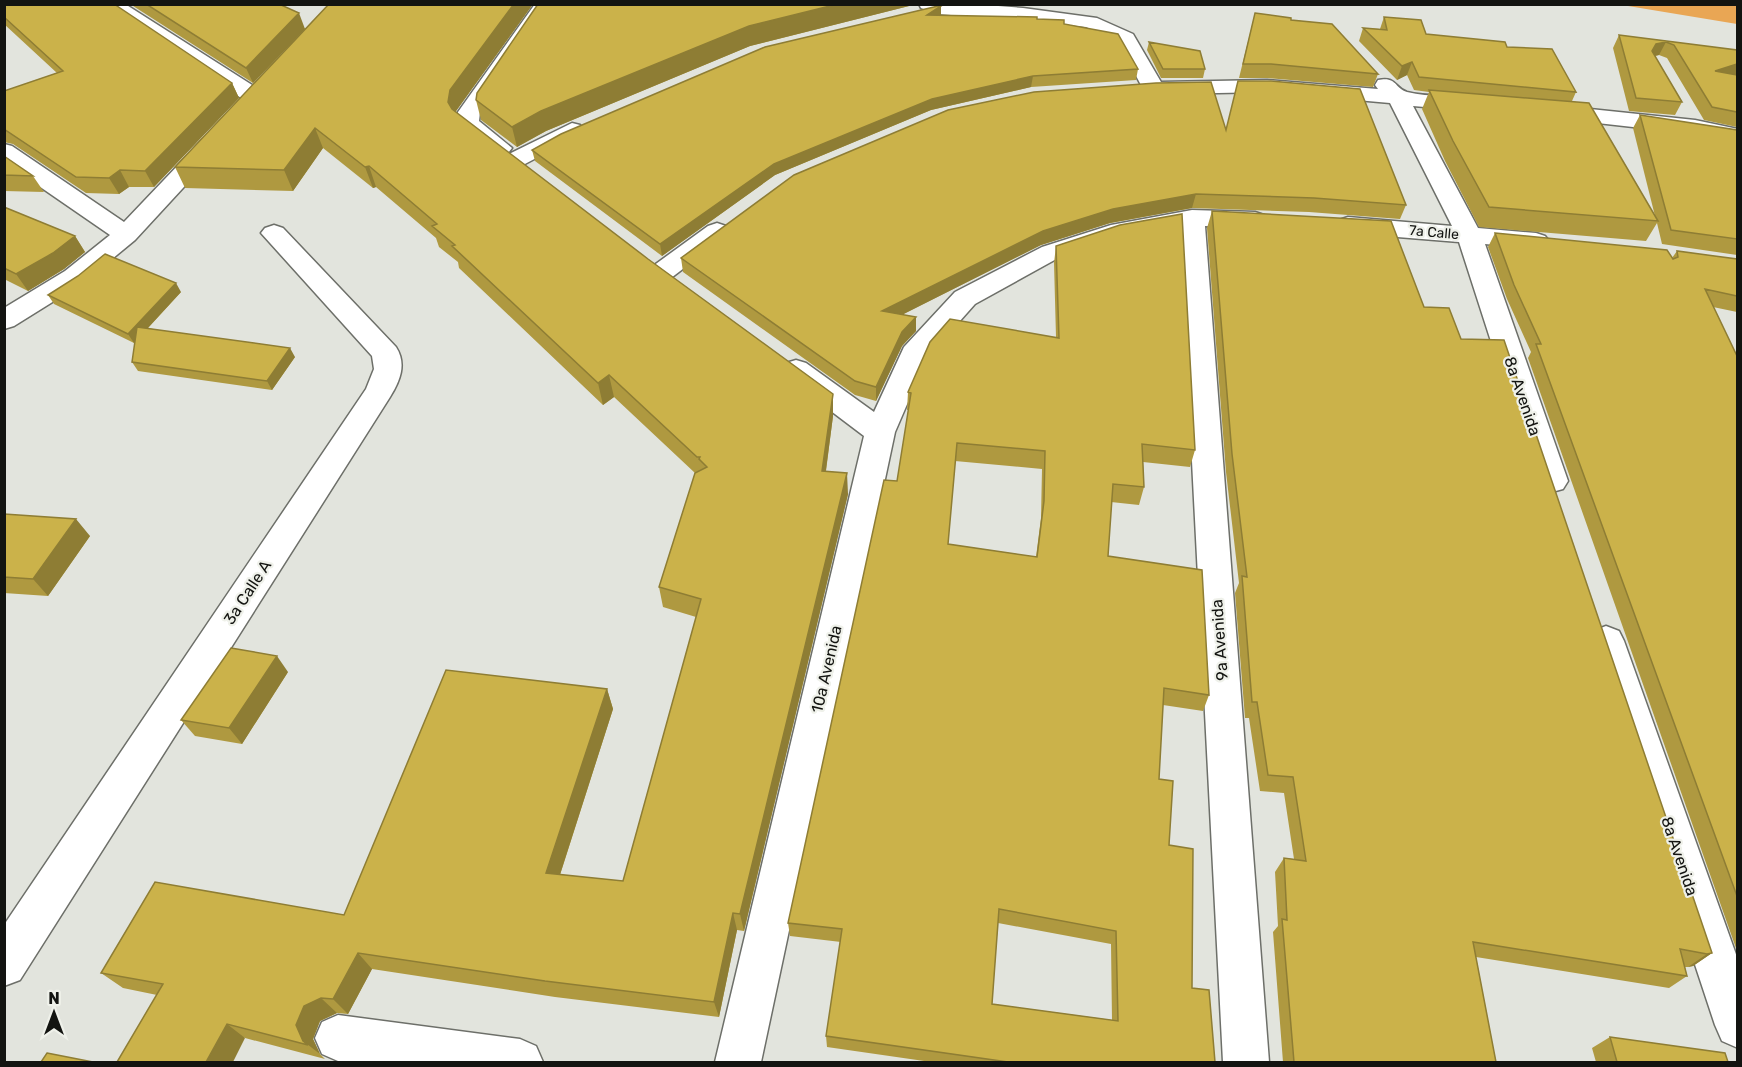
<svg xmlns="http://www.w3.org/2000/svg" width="1742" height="1067" font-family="Rubik,sans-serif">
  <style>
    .forest { fill: #e9a654 }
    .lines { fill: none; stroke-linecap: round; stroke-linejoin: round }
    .minor-casing { stroke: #6d6f69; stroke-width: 3 }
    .minor { fill: #fff; fill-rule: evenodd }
    .wall { fill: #af9940; fill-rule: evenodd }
    .shaded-wall { fill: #8e7d34 }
    .building { fill: #cbb24a; stroke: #8e7d34; stroke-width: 1.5; fill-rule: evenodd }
    .labels { text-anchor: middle; stroke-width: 4.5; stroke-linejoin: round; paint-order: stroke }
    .far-street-label { font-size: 14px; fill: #131411; stroke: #eff1ea }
    .street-label { font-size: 16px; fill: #131411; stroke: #eff1ea }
  </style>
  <rect width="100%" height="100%" fill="#e2e4dd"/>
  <!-- forest -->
  <path class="forest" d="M1622,5H1737V24Z"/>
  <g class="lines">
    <defs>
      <path id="minor" d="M102,4H125L263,92L266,97L263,102L255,104L247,102Z
        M535,4H554L480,112L479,121L512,148L508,153C489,158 473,139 459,128L456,123L458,112Z
        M919,4H972L1023,8L1097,18L1133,34L1161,82L1267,80L1378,89L1375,85L1378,80C1397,76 1394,88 1407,92C1430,98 1456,94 1479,99L1482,104L1479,109L1471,111L1413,106L1478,228L1536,233L1545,236L1549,241L1545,246L1536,249L1485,244L1568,481L1563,489L1552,492L1541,489L1536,481L1459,242L1348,233L1339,230L1335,225L1339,220L1348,217L1452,226L1390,103L1267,92L1169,94C1160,91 1154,94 1145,92L1142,87L1118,42L1086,27L1023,20L937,14L921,8Z
        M1552,105L1695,120L1738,129V143L1695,134L1544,117L1541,112L1544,107Z
        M572,123L580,125L583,130L580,135L523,165L515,167L507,165L503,160L507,155Z
        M210,138L218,140L222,145L218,150L135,240L83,283L14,326L4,329V308L65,271L110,235L4,162V144L12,146L124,222L202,140Z
        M1192,210L1255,212L1264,215L1268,220L1264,225L1255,228L1205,226L1269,1062H1223L1180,228L1116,240L1060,257L975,304L927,358L895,432L761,1062H715L864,436L786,377L782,370L786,363L796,360L806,363L874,412L904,347L955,292L1042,247L1111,225Z
        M717,223L726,226L730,231L726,236L671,278L662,280L653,278L649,272L653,266L708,226Z
        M274,225L283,228L396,347C407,364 400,381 390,397L20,980L4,986V925L366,389L374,369L372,356L261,233L265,228Z
        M1606,626L1619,631L1624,641L1738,960V1048L1722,1041L1715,1025L1588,641L1593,631Z
        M338,1015L520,1039L536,1046L543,1062L338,1061L322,1054L315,1038L322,1022Z"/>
    </defs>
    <!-- minor casing -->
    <use href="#minor" class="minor-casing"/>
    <!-- minor -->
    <use href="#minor" class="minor"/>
  </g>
  <!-- wall -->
  <path class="wall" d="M4,4L232,83L239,98L154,187H129L119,194L86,193L13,144L4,142V91L57,73L4,24Z
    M130,4H279L305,29L253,83Z
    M329,4H533L456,111V113L648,259L833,394V416L826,471L848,494L744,931L737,930L719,1017L555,997L372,969L348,1014L337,1013L320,1021L313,1039L320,1054L325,1059L245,1038L157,995L123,988L101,973L344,915L607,689L613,709L560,875L623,881L696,617L663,607L659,587L695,473L614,397L603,405L459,268L458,262L439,247L436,238L376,187L373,188L323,148L293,191L185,188L175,167Z
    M538,4H917L750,46L546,131L517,147L481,120L476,100Z
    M941,6V16L1037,19L1064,24L1138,69L1136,80L1031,87L931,110L775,175L662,256L535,161L532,150Z
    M1255,13L1291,20L1378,74L1373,87L1267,78H1239Z
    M1384,17L1426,34L1507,47L1576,92L1572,101L1655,216L1633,128L1640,115L1737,130V255L1662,244L1657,223L1646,241L1479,227L1445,161L1422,109L1429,92L1414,90L1407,75L1397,80L1359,41L1363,28L1380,29Z
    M1619,35L1737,50V127L1704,120L1667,58L1659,55L1655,56L1682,102L1675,115L1629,111L1613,48Z
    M1149,42L1205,69L1203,78H1161L1147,50Z
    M1226,130L1406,205L1400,219L1309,212L1192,208L1110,223L1041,245L903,314L916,331L902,346L876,401L855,395L683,272L681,258Z
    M4,156L33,176L44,192L4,191Z
    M4,207L75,236L85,252L64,269L28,291L4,279Z
    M1212,211L1424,307L1712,953L1693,966L1688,967H1685L1687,976L1669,988L1476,957L1496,1062H1283L1273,932L1278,926L1275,872L1284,858L1294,859L1284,793L1260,791L1249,718H1245L1235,593L1239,583L1226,472L1207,228Z
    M1495,233L1672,258L1677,251L1737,259V312L1713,307L1737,356V951L1528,358L1531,352L1507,299L1488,247Z
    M1056,246L1195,450L1190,467L1143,462L1144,487L1139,505L1111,502L1108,556L1209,695L1203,711L1163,705L1159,779L1192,988L1215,1062H931L827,1047L826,1036L841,942L790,936L788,923L897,481L909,410H907L908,392L1056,337L1054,263ZM955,461L1042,469L1041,518L1036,557L948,544ZM998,923L1111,944L1112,1020L992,1004Z
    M181,292L148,328L295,357L272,390L138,371L132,362L135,343H134L54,304L48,295Z
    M4,514L90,536L48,596L4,593Z
    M288,672L242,744L195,736L181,720Z
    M1610,1037L1728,1062H1596L1592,1048Z"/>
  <!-- shaded-wall -->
  <path class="shaded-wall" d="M514,4H533L456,111L454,123L448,102L450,90Z
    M838,4H917L750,46L546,131L517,147L512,127L541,111L749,26Z
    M941,6V16L927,15Z
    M299,13L305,29L253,83L246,68Z
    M1666,42L1659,55L1649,57L1645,64L1656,44Z
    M1412,62L1407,75L1397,80L1402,66Z
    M1737,64V75L1715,71Z
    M1033,76L1031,87L931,110L775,175L662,256L660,244L774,164L932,99Z
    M232,83L239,98L154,187L145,171Z
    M315,128L323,148L293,191L284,170Z
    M369,166L376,187L373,188L365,167Z
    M120,170L129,187L119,194L109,178Z
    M1196,194L1192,208L1110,223L1041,245L882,325V311L1043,231L1113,209Z
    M75,236L85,252L64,269L28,291L16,274Z
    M176,283L181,292L134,343L128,334Z
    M916,317V331L902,346L876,401V387L902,332Z
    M290,348L295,357L272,390L267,381Z
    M609,375L614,397L603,405L598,383Z
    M833,394V416L823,492L822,471Z
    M847,473L848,494L744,931L740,914Z
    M76,519L90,536L48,596L33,579Z
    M277,656L288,672L242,744L229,728Z
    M607,689L613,709L555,890L546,873Z
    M733,913L737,930L719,1017L714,1002Z
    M358,953L372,969L348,1014L333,999Z
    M1712,953L1693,966L1688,967L1707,954Z
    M321,998L337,1013L320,1021L313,1039L320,1054L303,1041L296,1025L304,1006Z
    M227,1024L245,1038L233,1062H206Z"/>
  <!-- building -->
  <path class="building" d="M4,4H114L232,83L145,171L120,170L109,178L76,177L4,129V91L63,71L4,17Z
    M146,4H279L299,13L246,68Z
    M329,4H514L450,90L448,102L452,109L648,259L833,394L822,471L847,473L740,914L733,913L714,1002L545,981L358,953L333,999L321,998L304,1006L296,1025L303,1041L308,1045L227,1024L206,1062H117L163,984L101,973L155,882L344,915L446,670L607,689L546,873L623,881L701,599L659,587L695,473L707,467L699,459L700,457H697L609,375L598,383L452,246L455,245L432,226L437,224L369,166L365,167L315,128L284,170L175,167Z
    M538,4H838L749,26L541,111L512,127L476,100L477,93Z
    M938,6H941L927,15L1037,17V19L1064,20V24L1118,34L1138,69L1033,76L932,99L774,164L660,244L532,150L561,134L765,47Z
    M1255,13L1291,18V20L1332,24L1378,74L1271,64H1243Z
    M1384,17L1421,20L1426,34L1505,42L1507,47L1552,49L1576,92L1419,77L1412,62L1402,66L1363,28L1387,30Z
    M1619,35L1737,50V64L1715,71L1737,75V112L1712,107L1674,45L1666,42L1656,44L1652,51L1682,102L1636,98Z
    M1149,42L1200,51L1205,69H1163Z
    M1238,81H1271L1360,89L1406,205L1314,198L1196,194L1113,209L1043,231L882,311L916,317L902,332L876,387L855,381L681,258L794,175L948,110L1034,92L1156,83L1211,82L1226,130Z
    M1429,90L1589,103L1658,221L1489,207L1453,141Z
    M1640,115L1737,130V239L1671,230Z
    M4,156L33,176L4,175Z
    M4,207L75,236L53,253L16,274L4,268Z
    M1212,211L1391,221L1424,307L1449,308L1461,339L1504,340L1712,953L1707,954L1680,949L1687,976L1473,942L1496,1062H1294L1282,919L1287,920L1284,858L1306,861L1293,777L1268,775L1257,702H1252L1242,576L1247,577L1232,454Z
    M1182,214L1195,450L1142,444L1144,487L1113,484L1108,556L1202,570L1209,695L1164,688L1159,779L1173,781L1169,845L1193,849L1192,988L1209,990L1215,1062H1008L826,1036L842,929L788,923L884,480L897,481L911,393L908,392L930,342L950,319L1059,338L1056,246L1120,225ZM957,443L1045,451L1044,501L1037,557L948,544ZM999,909L1116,931L1118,1021L992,1004Z
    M1495,233L1667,250L1673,259L1678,257L1677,251L1737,259V296L1705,289L1737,356V896L1536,344H1541L1514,285Z
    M105,254L176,283L128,334L48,295L78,276Z
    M137,327L290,348L267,381L132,362Z
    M4,514L76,519L33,579L4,577Z
    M231,648L277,656L229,728L181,720Z
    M1610,1037L1725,1053L1728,1062H1617Z
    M47,1053L93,1062H41Z"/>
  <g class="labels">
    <!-- far-street labels -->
    <g class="far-street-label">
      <text transform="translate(1434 232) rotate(5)" y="5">7a Calle</text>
    </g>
    <!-- street labels -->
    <g class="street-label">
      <text transform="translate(1523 396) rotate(71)" y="6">8a Avenida</text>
      <text transform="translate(247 592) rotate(-57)" y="6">3a Calle A</text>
      <text transform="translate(1219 640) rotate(-94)" y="6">9a Avenida</text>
      <text transform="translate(826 669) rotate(-77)" y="6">10a Avenida</text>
      <text transform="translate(1680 856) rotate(71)" y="6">8a Avenida</text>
    </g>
  </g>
  <!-- border -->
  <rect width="1742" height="1067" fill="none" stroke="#131411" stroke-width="12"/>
  <!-- north arrow -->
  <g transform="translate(54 1013)" stroke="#eff1ea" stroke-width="4.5" paint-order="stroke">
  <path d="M0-4.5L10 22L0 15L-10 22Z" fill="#131411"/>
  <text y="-9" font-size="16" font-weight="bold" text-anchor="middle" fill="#131411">N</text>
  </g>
</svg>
